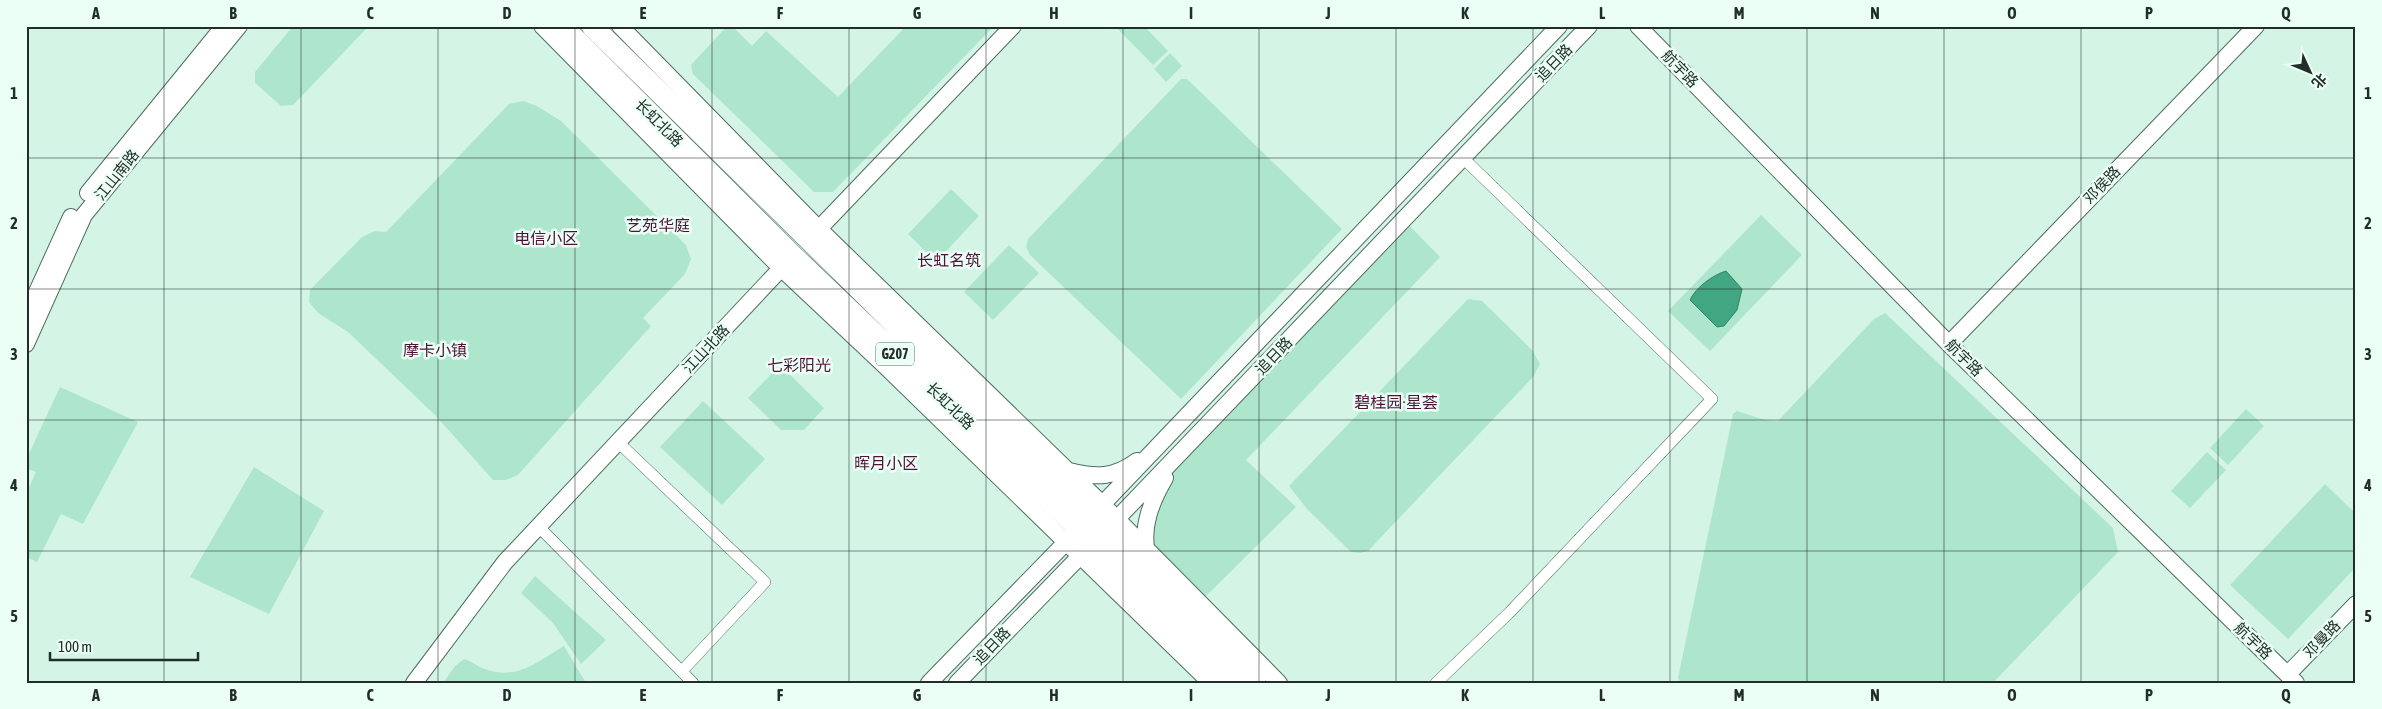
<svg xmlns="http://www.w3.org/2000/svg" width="2382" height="709" font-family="'Asap Condensed','Noto Sans SC',sans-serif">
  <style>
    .green { fill: #aee6cd }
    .water { fill: #41a682; stroke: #378267 }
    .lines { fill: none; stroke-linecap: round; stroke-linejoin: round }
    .street-casing { stroke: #4f6d5f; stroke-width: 12 }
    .secondary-casing { stroke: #4f6d5f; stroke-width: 18 }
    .highway-casing { stroke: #4f6d5f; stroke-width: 22 }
    .street { stroke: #fff; stroke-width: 11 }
    .secondary { stroke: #fff; stroke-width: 16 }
    .highway { stroke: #fff; stroke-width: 21 }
    .grid { fill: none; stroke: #202d28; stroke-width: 1; stroke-opacity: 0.55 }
    .labels { text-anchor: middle; stroke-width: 5; stroke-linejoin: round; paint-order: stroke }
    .shield { fill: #ebfff6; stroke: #5d6c66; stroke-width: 1 }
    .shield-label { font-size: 14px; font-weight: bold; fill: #202d28 }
    .street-label { font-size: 15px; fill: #202d28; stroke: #ebfff6 }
    .neighbourhood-label { font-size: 16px; fill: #4f1339; stroke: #ebfff6 }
    .neatline { fill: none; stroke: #202d28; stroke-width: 2 }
    .grid-label { font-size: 16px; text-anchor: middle; font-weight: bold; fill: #202d28 }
  </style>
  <rect width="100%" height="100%" fill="#d4f5e6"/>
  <!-- green -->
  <path class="green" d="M293,26H369L293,105L281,106L255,83V72Z
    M727,26H732L752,46L766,31L838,97L906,26H994L833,192H814L693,74L691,65Z
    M1115,26H1144L1168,51L1153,65Z
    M1170,53L1182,66L1166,82L1154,69Z
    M1181,79H1187L1342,229L1181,399L1030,255L1026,247L1028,239Z
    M523,101L537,106L561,121L686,245L691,259L685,274L643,318L651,326L518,475L506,480H493L435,415L348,332L318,313L309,302L310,290L362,237L375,231L386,232L509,104Z
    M951,189L979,216L936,262L908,234Z
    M1761,215L1802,255L1710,351L1668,311Z
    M1404,220L1440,257L1246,460L1296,507L1200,602L1146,548L1153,499L1181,452Z
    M1009,245L1039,273L993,320L964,292Z
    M1468,299L1482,301L1532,350L1540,364L1533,377L1368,551L1360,553L1351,552L1307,509L1289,486Z
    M1885,313L2113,528L2118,552L1993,683H1681L1678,678L1733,414L1737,411L1765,420L1778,421L1874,319Z
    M780,365L824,408L804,430H781L748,398Z
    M60,387L138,422L83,524L61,514L37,562L26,557V493L36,472L26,468V460Z
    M703,401L765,459L722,505L660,447Z
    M2246,409L2264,426L2228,465L2210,448Z
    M2207,452L2226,470L2190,508L2171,491Z
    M254,467L324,511L269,614L190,577Z
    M2325,484L2356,514V567L2288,639L2230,585Z
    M535,576L606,640L581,664L553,623L521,593Z
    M564,646L586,683H443L455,666L464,659C472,661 478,667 485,669C517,681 538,661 564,646Z"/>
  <!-- water -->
  <path class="water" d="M1726,271L1742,289L1737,310L1724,326L1717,327L1690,300C1696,287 1713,275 1726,271Z"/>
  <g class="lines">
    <defs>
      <path id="street" d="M618,442L765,582L682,671
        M538,526L693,683
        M1436,683L1510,612L1712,399L1463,158"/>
      <path id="secondary" d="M542,26L782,269L884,365L1211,683
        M620,26L819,229L1103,505L1279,683
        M1638,26L1949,344L2296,683
        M88,193L224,26
        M812,236L1013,26
        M26,316L71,217
        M26,344L84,215L239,26
        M1949,344L2256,26
        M1069,471C1096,478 1114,478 1137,461
        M1096,511L1559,26
        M1110,526L1589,26
        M1147,554C1141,527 1151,502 1165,478
        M2288,674L2356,604
        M414,683L505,562L788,261
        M929,683L1072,536
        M957,683L1086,550"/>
      <path id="highway" d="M562,26L793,256L1079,529L1228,683
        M592,26L1105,531L1255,683"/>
    </defs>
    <!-- street casing -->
    <use href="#street" class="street-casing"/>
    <!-- secondary casing -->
    <use href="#secondary" class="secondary-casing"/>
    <!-- highway casing -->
    <use href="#highway" class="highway-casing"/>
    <!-- street -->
    <use href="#street" class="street"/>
    <!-- secondary -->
    <use href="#secondary" class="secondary"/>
    <!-- highway -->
    <use href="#highway" class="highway"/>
  </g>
  <!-- grid -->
  <path class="grid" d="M164,26V683M301,26V683M438,26V683M575,26V683M712,26V683M849,26V683M986,26V683M1123,26V683M1259,26V683M1396,26V683M1533,26V683M1670,26V683M1807,26V683M1944,26V683M2081,26V683M2218,26V683M26,158H2356M26,289H2356M26,420H2356M26,551H2356"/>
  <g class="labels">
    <!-- shield labels -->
    <rect class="shield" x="876" y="342.5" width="38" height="23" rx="4"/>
    <g class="shield-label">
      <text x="895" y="359">G207</text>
    </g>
    <!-- street labels -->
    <g class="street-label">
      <text transform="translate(1554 63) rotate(-46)" y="5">追日路</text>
      <text transform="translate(1680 69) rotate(46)" y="5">航宇路</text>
      <text transform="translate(659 123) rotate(45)" y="5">长虹北路</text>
      <text transform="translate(117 175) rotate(-51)" y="5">江山南路</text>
      <text transform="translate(2102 185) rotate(-46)" y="5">邓侯路</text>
      <text transform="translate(706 349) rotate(-47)" y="5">江山北路</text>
      <text transform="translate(1274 356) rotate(-46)" y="5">追日路</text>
      <text transform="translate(1964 358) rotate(45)" y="5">航宇路</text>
      <text transform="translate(950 406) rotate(44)" y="5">长虹北路</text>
      <text transform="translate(2322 639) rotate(-46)" y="5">邓曼路</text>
      <text transform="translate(2253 641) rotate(44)" y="5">航宇路</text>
      <text transform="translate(992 646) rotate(-46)" y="5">追日路</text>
    </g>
    <!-- neighbourhood labels -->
    <g class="neighbourhood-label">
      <text x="658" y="231">艺苑华庭</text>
      <text x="546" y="244">电信小区</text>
      <text x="949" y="266">长虹名筑</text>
      <text x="435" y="356">摩卡小镇</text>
      <text x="799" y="371">七彩阳光</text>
      <text x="1396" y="408">碧桂园·星荟</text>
      <text x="886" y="469">晖月小区</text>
    </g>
  </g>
  <!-- border -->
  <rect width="2382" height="709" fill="none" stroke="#ebfff6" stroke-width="55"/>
  <!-- north arrow -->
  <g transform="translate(2310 72) rotate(134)" stroke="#ebfff6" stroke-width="4" paint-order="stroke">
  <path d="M0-4L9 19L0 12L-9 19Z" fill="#202d28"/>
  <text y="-8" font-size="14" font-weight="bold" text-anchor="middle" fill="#202d28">北</text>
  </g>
  <!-- scale -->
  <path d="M50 652v8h148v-8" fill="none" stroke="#202d28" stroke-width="2.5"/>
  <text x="58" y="652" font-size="15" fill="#202d28" stroke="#ebfff6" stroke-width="4" paint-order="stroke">100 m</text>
  <rect x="28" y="28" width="2326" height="654" class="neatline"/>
  <g class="grid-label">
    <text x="96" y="19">A</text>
    <text x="233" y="19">B</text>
    <text x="370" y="19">C</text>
    <text x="507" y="19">D</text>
    <text x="643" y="19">E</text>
    <text x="780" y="19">F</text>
    <text x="917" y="19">G</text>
    <text x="1054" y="19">H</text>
    <text x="1191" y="19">I</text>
    <text x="1328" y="19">J</text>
    <text x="1465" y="19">K</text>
    <text x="1602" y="19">L</text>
    <text x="1739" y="19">M</text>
    <text x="1875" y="19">N</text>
    <text x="2012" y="19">O</text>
    <text x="2149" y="19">P</text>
    <text x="2286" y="19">Q</text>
    <text x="14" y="99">1</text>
    <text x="2368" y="99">1</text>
    <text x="14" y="229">2</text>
    <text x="2368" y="229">2</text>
    <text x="14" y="360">3</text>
    <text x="2368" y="360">3</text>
    <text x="14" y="491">4</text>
    <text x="2368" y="491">4</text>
    <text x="14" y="622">5</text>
    <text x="2368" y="622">5</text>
    <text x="96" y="701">A</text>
    <text x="233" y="701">B</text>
    <text x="370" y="701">C</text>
    <text x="507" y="701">D</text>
    <text x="643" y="701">E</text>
    <text x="780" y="701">F</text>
    <text x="917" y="701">G</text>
    <text x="1054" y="701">H</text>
    <text x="1191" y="701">I</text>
    <text x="1328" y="701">J</text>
    <text x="1465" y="701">K</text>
    <text x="1602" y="701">L</text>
    <text x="1739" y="701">M</text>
    <text x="1875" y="701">N</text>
    <text x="2012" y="701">O</text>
    <text x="2149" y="701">P</text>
    <text x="2286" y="701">Q</text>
  </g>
</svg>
